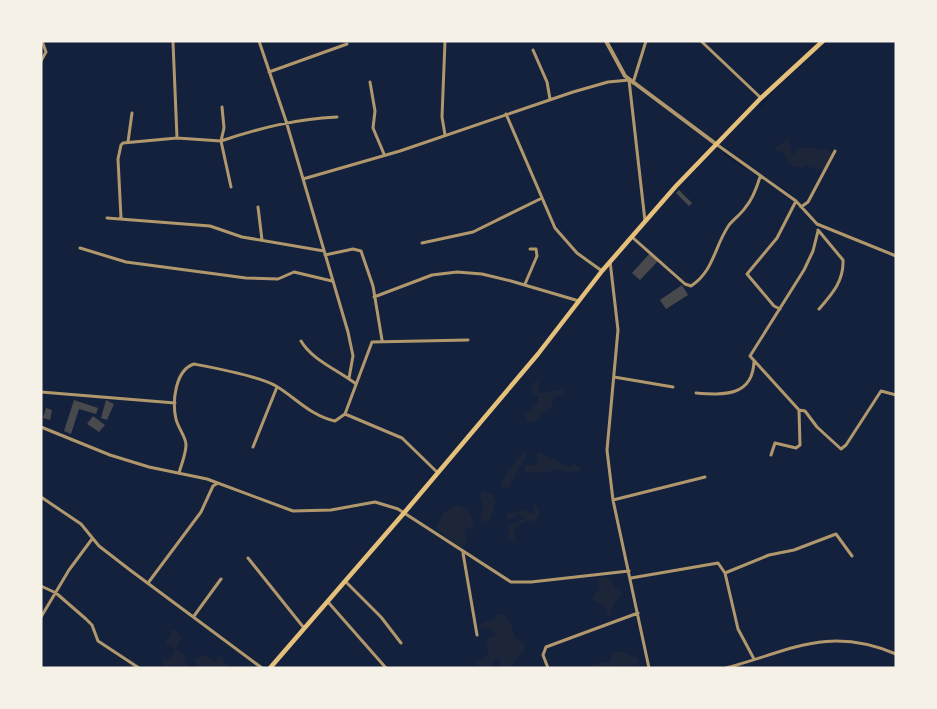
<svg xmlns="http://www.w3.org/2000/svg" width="937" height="709" font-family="'Titillium Web',sans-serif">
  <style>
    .green { fill: #1d2539 }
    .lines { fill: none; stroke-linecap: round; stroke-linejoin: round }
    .stream { stroke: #0b132b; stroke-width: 1 }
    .building { fill: #48494c }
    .minor { stroke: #b1986c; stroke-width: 3 }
    .tertiary { stroke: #b1986c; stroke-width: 4 }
    .secondary { stroke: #e5c07b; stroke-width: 4.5 }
  </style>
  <rect width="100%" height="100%" fill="#14213d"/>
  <!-- green -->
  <path class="green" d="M786,140L789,141L793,156L795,150L800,147L829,150L832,154L823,171L804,165L802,168L790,165L783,152L776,151V148Z
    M538,381L539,393L563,390V393L555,397L551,407L533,422L528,421L525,415L538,402V397L531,391L533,383Z
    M525,452L527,454L509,487L501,488C501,477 516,460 525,452Z
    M539,452L569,467L574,464L580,467V471L574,473L554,469L548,473L525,472L524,468L527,465H534L538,461L536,454Z
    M482,491L492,494L496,502C491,509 495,519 484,522L479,517L484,509L480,497Z
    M456,505C465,505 473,515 474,523L473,527L466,528L464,533L468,538L464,546L459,547L436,528L444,512Z
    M533,505L537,506L540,515L534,522L529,520L517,526L514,530L516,544L508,538L509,525L525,518L518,514L512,519L507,518L506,513H514L523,509L532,514L534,512Z
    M603,577L611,579L615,588L622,593L620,598L613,603L611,615L608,616L606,608L593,600V596L600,589L598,582L599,578Z
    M498,615H505L511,623L514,636L525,645C526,655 515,656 512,665L514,668H500L499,658L495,659L491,668H479L477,662L486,657L488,653L486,643L488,638L496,635L490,628L481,629L480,624L496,619Z
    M175,630L183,637L176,649L184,655L187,666L182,668L178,665L163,668L162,660L170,658L175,649L167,644L166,641L171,636V631Z
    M619,651L637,658L639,661L638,665L587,668L597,663H609L613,653Z
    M207,655L216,663L219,655L227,665L236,668H200L196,663V658Z"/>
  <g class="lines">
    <!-- stream -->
    <path class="stream" d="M817,49L827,41
      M783,81L788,77
      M777,88L780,84
      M772,93L773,92
      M760,106L769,97
      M718,148L731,159
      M734,160L743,167"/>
  </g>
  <!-- building -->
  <path class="building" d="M679,190L692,203L689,206L676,193Z
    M650,253L658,261L640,280L632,273Z
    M682,285L688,295L666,309L660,300Z
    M74,400L98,408L96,414L79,409L71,434L64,431Z
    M106,400L114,404L107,420L101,418Z
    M46,408L52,410L50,420L43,418Z
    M93,416L105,425L99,432L87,424Z"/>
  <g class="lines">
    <!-- minor -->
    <path class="minor" d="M259,41L286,121L348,332L353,356L349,378
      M701,41L761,98
      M173,42L177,138
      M533,50L547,82L550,99
      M41,61L46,52L42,41
      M269,72L347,44
      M370,82L375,111L373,128L384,154
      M633,83L646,41
      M222,107L224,128L221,141C260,128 295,119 337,117
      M506,114L555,228L577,253L602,271
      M445,135L442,117L445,41
      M128,142L132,113
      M716,144L796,201L817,224L896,256
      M303,179L400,151L573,92L608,82L629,80L645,221
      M258,207L262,240
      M801,207L808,202L835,151
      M107,218L210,226L242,237L324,251
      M121,218L118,159L121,145L123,143L177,138L221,141L231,187
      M818,230L843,260C844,281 832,294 819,309
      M818,231L813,251L804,270L750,356L799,410L805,411L817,427L841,449L846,445L881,391L896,395
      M632,237L685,284L691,286C714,271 714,247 729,225C734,219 741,214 745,208C752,200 757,187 760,177
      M422,243L473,232L542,198
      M80,248L126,262L246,278L278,279L294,272L332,281
      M325,255L353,249L361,251L373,286L382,340
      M610,261L618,330L607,450L613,500L649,668
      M525,284L537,256L536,249H530
      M374,297L432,275L457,272L482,274L511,281L579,301
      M780,309L774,306L747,274L777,238L796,201
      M301,341C312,360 338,370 356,384
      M614,377L673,387
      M41,392L175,403
      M696,393C723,395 753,397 754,361
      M345,414L402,438L438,473
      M41,427L110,455L149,467L207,479L293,511L331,510L375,502L398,509L511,582H531L629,571
      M253,447L277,387
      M771,455L775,443L796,448L800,445L799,410
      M179,473C181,465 186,454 186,445C186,437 178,428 176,419C172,402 175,370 194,364C215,368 259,376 276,386C296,398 311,416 335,421L345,414L372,342L468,340
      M41,497L81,524L99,546L130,570L262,668
      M613,500L705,477
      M463,553L477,635
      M248,558L304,628
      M725,573L738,629L754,659
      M631,578L718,563L725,573L769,555L794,550L836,534L852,556
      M345,581L381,617L401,643
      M148,583L201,512L213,486L218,483
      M41,586L56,593L86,619L92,625L98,641L139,668
      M328,602L386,668
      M194,616L221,579
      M41,617L69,570L92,539
      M548,668L543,655L546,647L638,613
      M726,668C790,651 828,625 896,654"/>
    <!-- tertiary -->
    <path class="tertiary" d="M606,41L625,76L716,144"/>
    <!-- secondary -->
    <path class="secondary" d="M270,668L404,513L538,354L602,271L676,186L761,98L823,41"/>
  </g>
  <!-- border -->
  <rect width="937" height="709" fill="none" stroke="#f6f1e7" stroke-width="85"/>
</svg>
